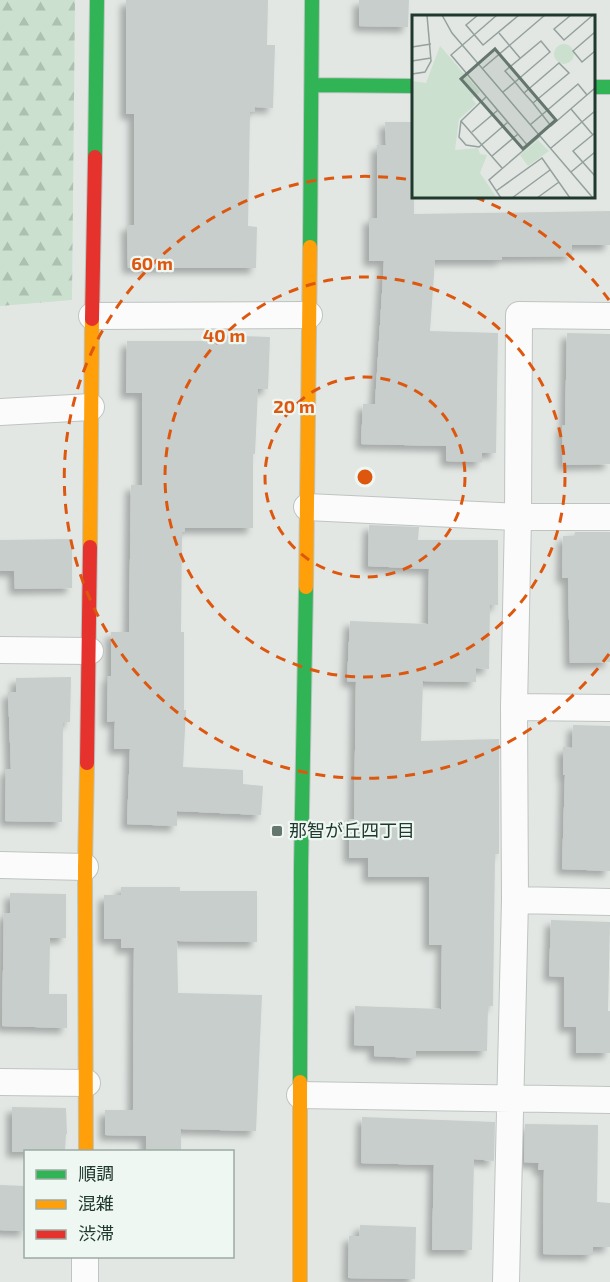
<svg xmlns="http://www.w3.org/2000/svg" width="610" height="1282" font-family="'Exo 2','Noto Sans JP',sans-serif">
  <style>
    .forest { fill: url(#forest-firs) }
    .building { fill: #c8cecb; filter: url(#shadow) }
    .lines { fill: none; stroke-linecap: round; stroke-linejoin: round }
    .street-casing { stroke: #bfc4c1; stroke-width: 28 }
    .fast-casing { stroke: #bdc5c1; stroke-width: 16 }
    .slow-casing { stroke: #bdc5c1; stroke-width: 16 }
    .jam-casing { stroke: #bdc5c1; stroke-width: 16 }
    .street { stroke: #fbfbfb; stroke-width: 26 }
    .fast { stroke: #30b455; stroke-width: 14 }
    .slow { stroke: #ff9f0a; stroke-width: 14 }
    .jam { stroke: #e5322d; stroke-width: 14 }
    .ring { fill: none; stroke: #de570e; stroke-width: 3; stroke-dasharray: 10 8 }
    .poi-dot { fill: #64766e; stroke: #eff7f2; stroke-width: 2 }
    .labels { text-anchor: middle; stroke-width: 4.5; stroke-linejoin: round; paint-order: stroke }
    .poi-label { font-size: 18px; fill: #20392f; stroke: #eff7f2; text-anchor: start }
    .inset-road { fill: none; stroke: #94a19c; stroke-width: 1.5 }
    .view { fill: #64766e; fill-opacity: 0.15; stroke: #64766e; stroke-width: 3 }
    .inset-edge { fill: none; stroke: #20392f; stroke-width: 3 }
    .centre { fill: #de570e; stroke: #eff7f2; stroke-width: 3 }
    .ring-label { font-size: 18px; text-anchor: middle; font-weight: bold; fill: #de570e; stroke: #eff7f2; stroke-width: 4.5; stroke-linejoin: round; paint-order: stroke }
  </style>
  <defs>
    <pattern id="forest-firs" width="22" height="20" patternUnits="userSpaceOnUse" patternTransform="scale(1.5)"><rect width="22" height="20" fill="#cbe0ce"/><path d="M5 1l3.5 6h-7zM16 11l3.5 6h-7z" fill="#aec1b1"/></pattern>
    <filter id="shadow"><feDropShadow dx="-5.5" dy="5.5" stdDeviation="3" flood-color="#0004"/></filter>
  </defs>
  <rect width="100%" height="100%" fill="#e2e7e4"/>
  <!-- forest -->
  <path class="forest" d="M0,0H75L72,300L0,306Z"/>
  <!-- building -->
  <path class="building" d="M126,0H268L267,45H275L273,108L255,107L254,112H250L248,226L257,227L256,268H128L127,225H134V114H126Z
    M359,0H409L408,27L359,26Z
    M385,122H414V214L610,211V245H572V256L502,257V260H435L430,331L498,333L496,453H482V462L446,461V446L361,444L363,404H375L384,261H369V218H377V145H386Z
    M567,333L610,334V464L563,465L562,426L565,425Z
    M213,335L270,337L268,389H258L255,454H253V528H185L184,532H182L181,632H184V710H186L183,767L243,770V784L263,786L261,815L177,811V826L127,824L130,749H114L115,721L107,722L108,676H111V632H129L131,485H142V393H126L127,341H213Z
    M369,525L419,527L418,540H498V605H490L489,669L476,668V682L423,681L421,741L499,739V854H495L493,1006H488L487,1051H416V1058L374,1056V1046L354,1045L355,1006L441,1009L442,945H429V877H368V858H349V819H354L356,682L347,681L350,621L428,624L429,569L368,566Z
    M575,532H610V662L570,663L568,578H562L563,536H574Z
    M72,539V588L15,589L14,571H0V540Z
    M71,677L70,722L63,723L62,822L5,821L6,769H11L8,692H16V678Z
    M573,725L610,726V871L562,869L565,775H563V747L572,748Z
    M121,887H180V891H257V942L177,941L178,993L262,995L256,1131L181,1129V1152H146V1136L105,1135V1110H133L134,948H121V939H104V895H121Z
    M10,893L66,894V938H50L49,994H67V1028L2,1026L4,913H10Z
    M551,920L610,922L608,1011H610V1053H576V1027H564V977L549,976Z
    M12,1107L66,1108L67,1134H66L65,1151L12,1152Z
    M362,1117L495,1122L494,1161L474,1159L472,1250H432L434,1165L361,1163Z
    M525,1124L598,1125L597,1202L610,1203V1247H593V1255L543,1254L544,1170H538L539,1163L524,1162Z
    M0,1185L26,1186V1231L0,1230Z
    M360,1225L416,1227L415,1279L348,1278L349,1236H359Z"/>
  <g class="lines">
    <defs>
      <path id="street" d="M92,316L309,315
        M0,412L91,407
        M307,507L518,517H610
        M0,650L90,651
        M514,707L610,708
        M0,865L85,867
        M515,900L610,902
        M0,1082L87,1083
        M300,1095L610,1100
        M85,1282V1256
        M506,1282L515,900L514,707L518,517L519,315L610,316"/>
      <path id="fast" d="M312,85L414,86
        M594,87H610
        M95,157L97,0
        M310,247L312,0
        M300,1082L301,868L306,587"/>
      <path id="slow" d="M90,547L92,319
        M306,587L310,247
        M86,1152L85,867L87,763
        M300,1282V1082"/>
      <path id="jam" d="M92,319L95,157
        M87,763L90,547"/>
    </defs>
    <!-- street casing -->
    <use href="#street" class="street-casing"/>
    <!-- fast casing -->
    <use href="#fast" class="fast-casing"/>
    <!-- slow casing -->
    <use href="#slow" class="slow-casing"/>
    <!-- jam casing -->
    <use href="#jam" class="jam-casing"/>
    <!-- street -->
    <use href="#street" class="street"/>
    <!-- fast -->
    <use href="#fast" class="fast"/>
    <!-- slow -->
    <use href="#slow" class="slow"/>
    <!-- jam -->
    <use href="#jam" class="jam"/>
  </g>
  <!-- distance rings -->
  <g class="ring">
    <circle cx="365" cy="477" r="100"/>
    <circle cx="365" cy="477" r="200"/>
    <path d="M609 654A301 301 0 1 1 412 180M475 197A301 301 0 0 1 609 300"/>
  </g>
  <!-- markers -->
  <rect class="poi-dot" x="271" y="825" width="12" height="12" rx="3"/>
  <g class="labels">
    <!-- poi labels -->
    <g class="poi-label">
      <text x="289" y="837">那智が丘四丁目</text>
    </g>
  </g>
  <!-- overview -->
  <g transform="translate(412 15)">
    <rect width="183" height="183" fill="#e2e7e4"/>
    <path d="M142 39a10 10 0 1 1 20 0a10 10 0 1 1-20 0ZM126,125L137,136L116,151L108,140Z" fill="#cbe0ce"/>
    <path d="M28,31L68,77L60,84L64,89L47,104L43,135L66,133L68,139L75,140L68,158L85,183H0V66L14,68Z" fill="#cbe0ce"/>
    <path class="inset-road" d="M30,0L40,18L181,183M66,0L54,10L71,30L107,0M85,0L39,40L116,131M159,0L142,14L152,25L181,0M183,17L161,36L170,47L183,36M87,18L108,43M0,32L19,29M0,46L19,43M71,53L133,0M0,59L13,57L19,46L15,0M91,77L103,67L138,37L129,26L93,56L103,67L112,78L121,88L139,111L183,73M112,78L147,48L157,58L121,88M74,82L49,106L90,153M159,94L181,120M49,106L47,122L54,130L67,132L96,107M118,110L166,69L175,80M60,117L86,95M183,118L161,136L183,161M139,133L183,96M80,141L106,119M159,157L183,137M84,176L130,143L158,183M89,183L77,165L128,121M100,183L138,155M125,183L147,167"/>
    <path class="view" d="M83,34L144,105L111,134L49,64Z"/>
    <rect width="183" height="183" class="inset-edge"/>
  </g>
  <circle cx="365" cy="477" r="9" class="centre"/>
  <g class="ring-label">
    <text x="152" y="270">60 m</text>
    <text x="224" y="342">40 m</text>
    <text x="294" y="413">20 m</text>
  </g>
  <!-- legend -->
  <rect x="24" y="1150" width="210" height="108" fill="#eff7f2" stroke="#9caba4" stroke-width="1.5"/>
  <rect x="36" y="1170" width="30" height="9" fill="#30b455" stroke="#9caba4" stroke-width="1.5"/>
  <text x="78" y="1180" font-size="18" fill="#20392f">順調</text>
  <rect x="36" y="1200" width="30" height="9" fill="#ff9f0a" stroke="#9caba4" stroke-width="1.5"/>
  <text x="78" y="1210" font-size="18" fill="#20392f">混雑</text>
  <rect x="36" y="1230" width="30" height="9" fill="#e5322d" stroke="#9caba4" stroke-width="1.5"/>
  <text x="78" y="1240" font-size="18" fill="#20392f">渋滞</text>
</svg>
